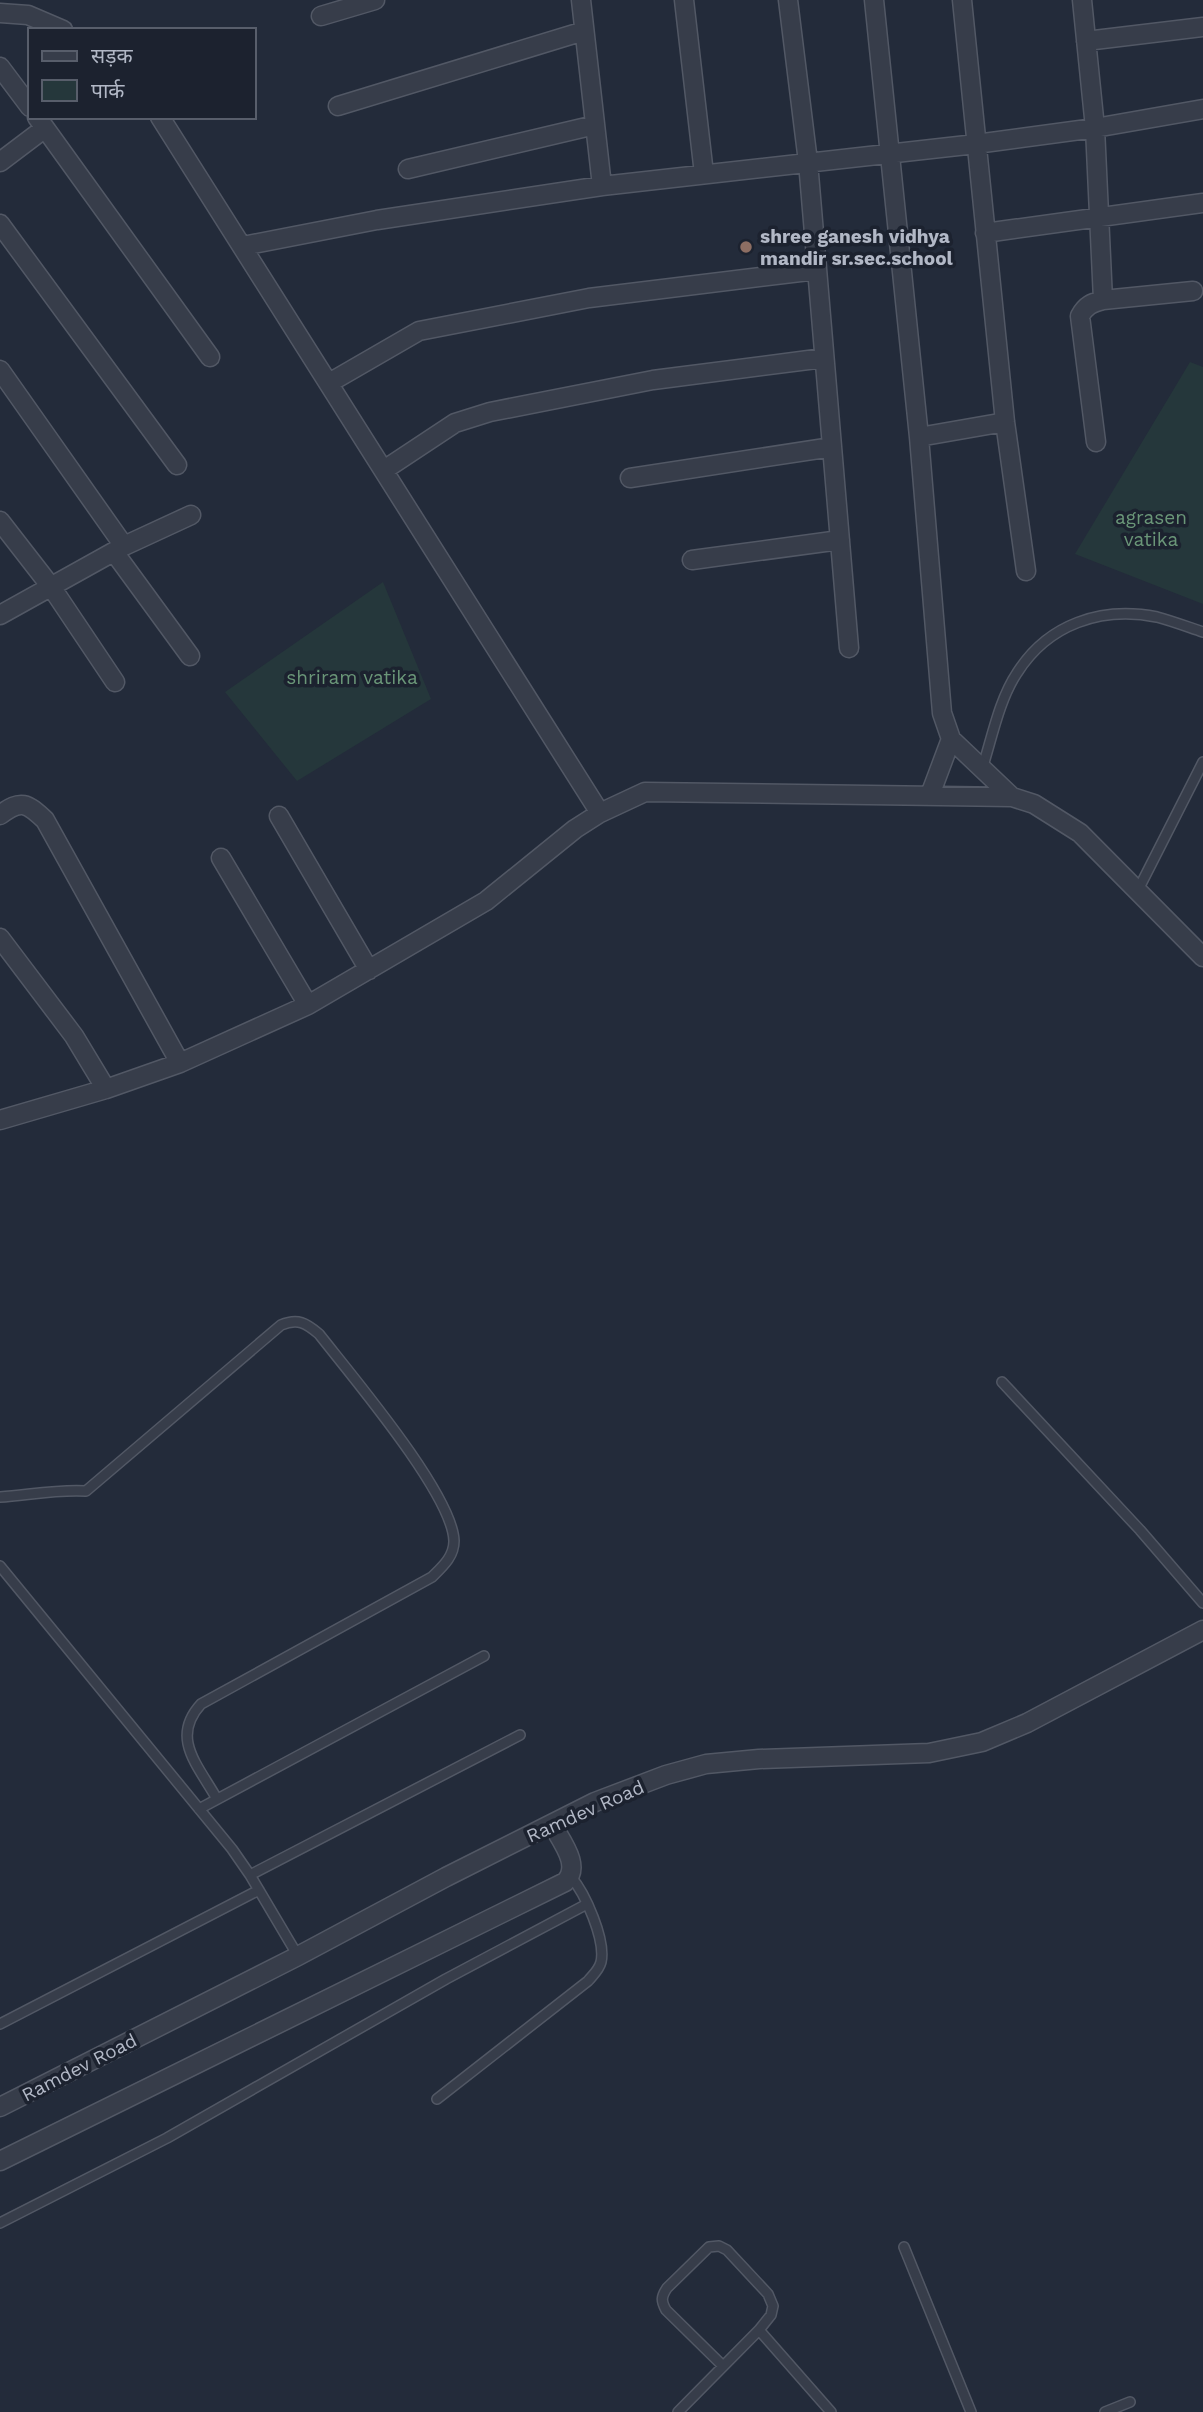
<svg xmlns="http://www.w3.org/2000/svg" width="1203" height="2412" font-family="'Work Sans','Noto Sans Devanagari',sans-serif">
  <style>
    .green { fill: #25373b }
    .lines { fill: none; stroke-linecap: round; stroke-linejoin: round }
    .service-casing { stroke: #525865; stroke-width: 12 }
    .minor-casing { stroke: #525865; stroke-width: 21 }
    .service { stroke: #373d4a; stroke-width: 9 }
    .minor { stroke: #373d4a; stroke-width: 18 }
    .education-dot { fill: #8d6e63; stroke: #1c222f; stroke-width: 2.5 }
    .labels { text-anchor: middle; stroke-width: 7; stroke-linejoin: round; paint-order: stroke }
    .poi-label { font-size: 19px; font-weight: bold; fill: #b2b8c6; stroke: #1c222f; text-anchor: start }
    .park-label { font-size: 19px; fill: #6a9678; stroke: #1c222f }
    .street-label { font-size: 19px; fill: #b2b8c6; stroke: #1c222f }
  </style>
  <rect width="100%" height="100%" fill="#232b3a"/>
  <!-- green -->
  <path class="green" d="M1190,362L1203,367V604L1075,554Z
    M383,582L431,699L297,781L225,692Z"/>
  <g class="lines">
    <defs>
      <path id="service" d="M982,769C992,738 999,700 1017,673C1048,624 1101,606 1157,617C1172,621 1188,627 1203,632
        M1138,890L1203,762
        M1002,1382L1140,1530L1203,1603
        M0,1497C28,1495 59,1489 86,1491L281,1325C298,1318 306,1323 319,1334C351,1375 453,1495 454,1541C454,1557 442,1567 432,1577L201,1704C170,1738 198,1765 217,1799
        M0,1566L232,1849L250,1875L298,1956
        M199,1809L484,1656
        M250,1875L520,1735
        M0,2024L259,1890
        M437,2099L588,1981C593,1975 599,1970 601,1962C606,1940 585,1893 571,1877
        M0,2223L167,2138L446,1979L587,1904
        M904,2247L971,2412
        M759,2330L831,2412
        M678,2412L759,2330L771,2315L773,2306L768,2294L727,2250L719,2246L709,2247L667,2288C661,2297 661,2301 666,2310L723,2366
        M1105,2412L1130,2402"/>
      <path id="minor" d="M581,0L602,186
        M684,0L704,174
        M788,0L808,162L849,648
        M874,0L919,437L942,713L951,739L1012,797
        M962,0L1005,422L1026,571
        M1082,0L1095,128L1103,300
        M0,13L28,15L63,30
        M321,16L375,0
        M1086,41L1203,27
        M0,67L30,107
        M338,106L584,31
        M37,117L210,357
        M160,117L600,813
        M0,162L45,128
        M408,169L595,125
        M0,224L177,465
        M985,233L1203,203
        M243,246L377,220L602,186L976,144L1095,128L1203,109
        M0,370L124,546
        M329,383L419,331L589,298L817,270
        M919,437L1005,422
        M1096,442L1080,316C1086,305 1092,303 1103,300L1193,291
        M384,470L455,423L490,412L653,380L824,358
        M630,478L832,447
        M0,521L52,588L115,682
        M114,552L190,656
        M692,560L840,540
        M0,615L124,546L191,515
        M930,795L951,739
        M0,815C21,799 27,803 45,820L180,1063
        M279,816L369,970
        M221,858L308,1005
        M0,938L74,1036L106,1089
        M0,1120L106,1089L180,1063L308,1005L486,901L575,829L600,813L645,792L1012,797L1034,804L1080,833L1203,957
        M0,2107L298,1956L446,1877L595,1802L666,1775L706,1764L759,1759L929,1753L982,1742L1027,1723L1203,1630
        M0,2161L565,1882C582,1866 561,1841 552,1824"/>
    </defs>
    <!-- service casing -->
    <use href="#service" class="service-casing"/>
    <!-- minor casing -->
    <use href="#minor" class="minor-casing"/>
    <!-- service -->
    <use href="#service" class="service"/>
    <!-- minor -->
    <use href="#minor" class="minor"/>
  </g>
  <!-- markers -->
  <circle class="education-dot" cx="746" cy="247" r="7"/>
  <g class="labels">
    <!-- poi labels -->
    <g class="poi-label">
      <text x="760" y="243">shree ganesh vidhya<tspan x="760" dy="22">mandir sr.sec.school</tspan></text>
    </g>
    <!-- park labels -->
    <g class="park-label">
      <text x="1151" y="524">agrasen<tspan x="1151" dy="22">vatika</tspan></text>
      <text x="352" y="684">shriram vatika</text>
    </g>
    <!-- street labels -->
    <g class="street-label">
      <text transform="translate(585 1811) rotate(-24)" y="7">Ramdev Road</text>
      <text transform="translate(79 2067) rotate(-27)" y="7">Ramdev Road</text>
    </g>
  </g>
  <!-- legend -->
  <rect x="28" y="28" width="228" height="91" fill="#1c222f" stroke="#585e6b" stroke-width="2"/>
  <rect x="42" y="51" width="35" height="10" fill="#373d4a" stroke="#585e6b" stroke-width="2"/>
  <text x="91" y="63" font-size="21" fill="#b2b8c6">सड़क</text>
  <rect x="42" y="80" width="35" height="21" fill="#25373b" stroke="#585e6b" stroke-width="2"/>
  <text x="91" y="98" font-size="21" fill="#b2b8c6">पार्क</text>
</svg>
